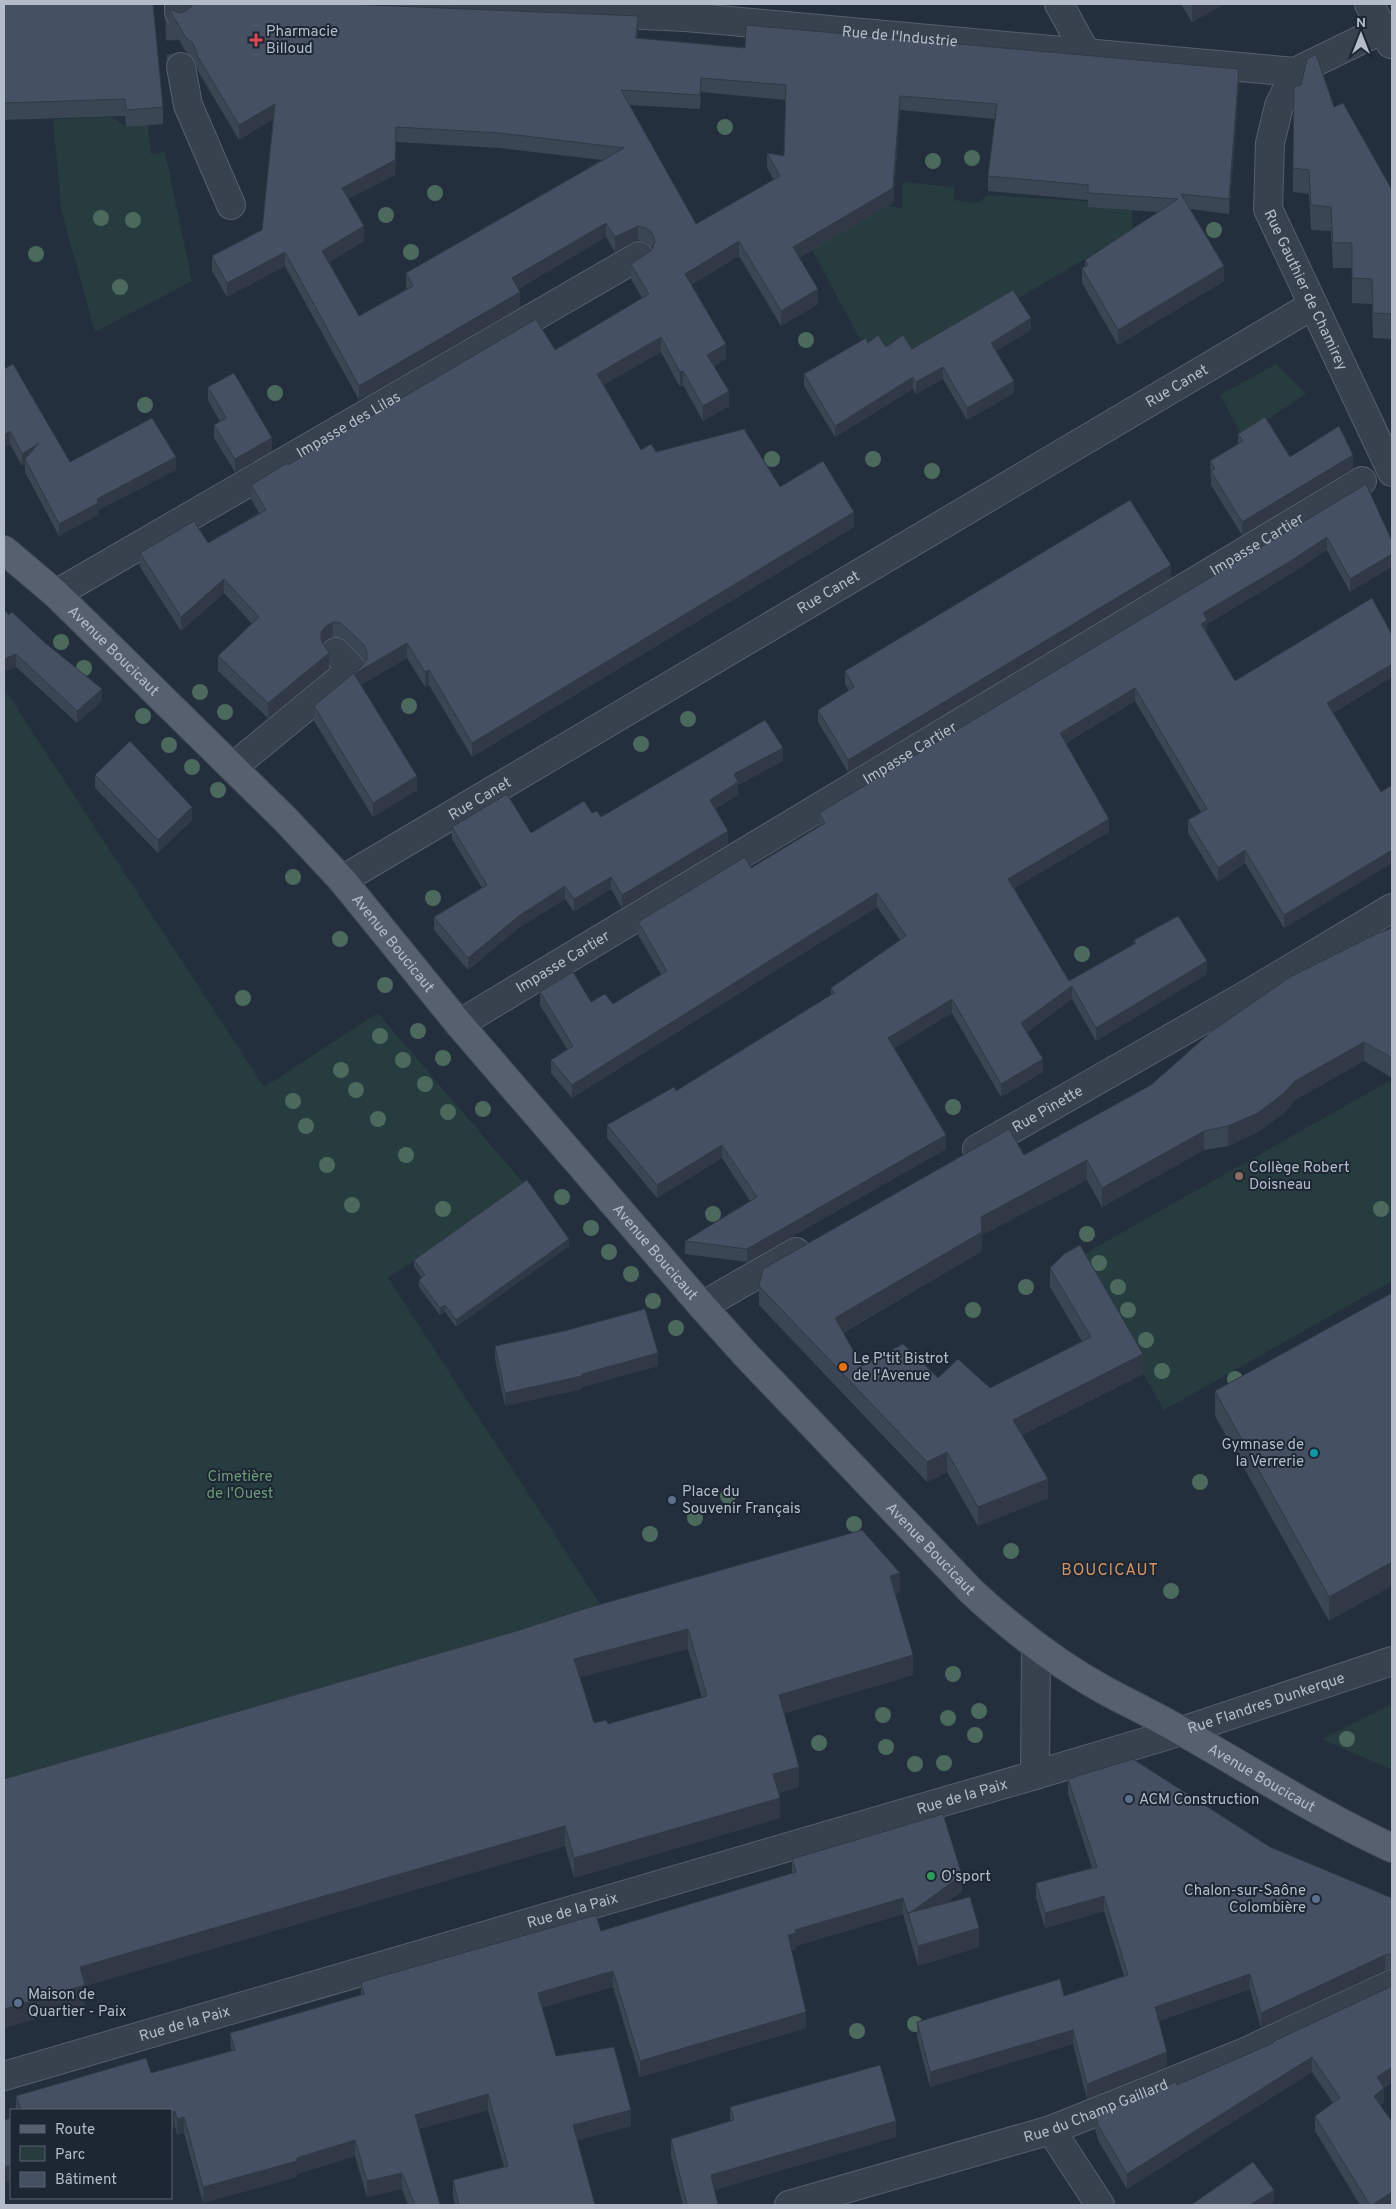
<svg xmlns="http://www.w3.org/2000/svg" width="1396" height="2209" font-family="Overpass,sans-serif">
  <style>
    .green { fill: #263c3f }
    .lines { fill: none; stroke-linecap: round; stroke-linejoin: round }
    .minor-tunnel { stroke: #3a4453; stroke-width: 28; stroke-dasharray: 28 14; stroke-linecap: butt }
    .minor-casing { stroke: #565f6c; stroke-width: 30 }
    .major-casing { stroke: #414a57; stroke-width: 30 }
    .minor { stroke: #38414e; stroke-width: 28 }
    .major { stroke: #56606e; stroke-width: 28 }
    .tree { fill: #4b6a5d }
    .wall { fill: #3b4654; fill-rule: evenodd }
    .shaded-wall { fill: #303945 }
    .building { fill: #455162; stroke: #303945; fill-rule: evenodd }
    .health-dot { fill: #e0444e; stroke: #1d2633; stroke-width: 2 }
    .education-dot { fill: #8d6e63; stroke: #1d2633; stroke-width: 2 }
    .food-dot { fill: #e8710a; stroke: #1d2633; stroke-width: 2 }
    .culture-dot { fill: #0f9aa8; stroke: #1d2633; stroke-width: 2 }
    .service-dot { fill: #5c6f8a; stroke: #1d2633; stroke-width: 2 }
    .leisure-dot { fill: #2e9e5b; stroke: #1d2633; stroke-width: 2 }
    .labels { text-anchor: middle; stroke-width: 4; stroke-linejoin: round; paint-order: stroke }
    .poi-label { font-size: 15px; fill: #b4bcc9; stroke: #1d2633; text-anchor: start }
    .street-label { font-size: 15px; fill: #b4bcc9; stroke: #1d2633 }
    .park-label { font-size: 15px; fill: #6b9a76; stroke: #1d2633 }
    .neighbourhood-label { font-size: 16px; letter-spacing: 1px; fill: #d59563; stroke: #1d2633 }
  </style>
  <rect width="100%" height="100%" fill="#242f3e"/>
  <!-- green -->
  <path class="green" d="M113,117L126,127L148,124L151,154L165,152L192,281L95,332L61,209L53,119Z
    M903,182L954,187V200L977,203L988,195L1132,204V231L912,361L868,354L795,218L887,206L902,208Z
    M1276,364L1306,394L1242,436L1220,395Z
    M4,688L264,1087L378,1013L527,1187L388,1278L611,1621L4,1800Z
    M1389,1081L1392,1086V1281L1164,1410L1077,1258Z
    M1392,1704V1770L1322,1739Z"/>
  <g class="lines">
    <!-- minor-tunnel -->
    <path class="minor-tunnel" d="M179,12L181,67"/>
    <defs>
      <g id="minor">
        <path d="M179,4V12"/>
        <path id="s1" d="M406,4L686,17L1295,72L1383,29"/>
        <path d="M1059,4L1086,53"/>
        <path d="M1369,4L1391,44"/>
        <path d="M181,67L188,105L231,205"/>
        <path id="s2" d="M1295,72L1279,106L1270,143L1268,209L1392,472"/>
        <path id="s3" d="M56,594L639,256"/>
        <path d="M233,767L352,669L336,652"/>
        <path id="s4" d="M342,880L1313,305"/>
        <path id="s5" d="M459,1024L1362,481"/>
        <path id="s6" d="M977,1149L1248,994L1392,908"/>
        <path d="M702,1306L796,1252"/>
        <path d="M1035,1775L1036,1646"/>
        <path id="s7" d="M4,2076L1035,1775L1182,1731L1392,1661"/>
        <path d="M1051,2130L1100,2205"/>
        <path id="s8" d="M789,2205L1051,2130L1243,2053L1392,1984"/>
      </g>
      <g id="major">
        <path id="s9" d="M4,550L56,594L286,820L342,880L459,1024L702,1306L745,1354L972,1592C1013,1630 1057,1664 1106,1691C1132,1705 1158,1717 1183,1732C1252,1771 1320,1815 1392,1848"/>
      </g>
    </defs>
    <!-- minor casing -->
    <use href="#minor" class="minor-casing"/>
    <!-- major casing -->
    <use href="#major" class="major-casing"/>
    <!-- minor -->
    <use href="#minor" class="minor"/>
    <!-- major -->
    <use href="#major" class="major"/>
  </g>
  <!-- trees -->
  <g class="tree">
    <circle cx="725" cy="127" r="8"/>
    <circle cx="972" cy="158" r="8"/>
    <circle cx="933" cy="161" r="8"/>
    <circle cx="435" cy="193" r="8"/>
    <circle cx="386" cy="215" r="8"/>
    <circle cx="101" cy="218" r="8"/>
    <circle cx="133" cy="220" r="8"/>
    <circle cx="1214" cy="230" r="8"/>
    <circle cx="411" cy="252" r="8"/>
    <circle cx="36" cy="254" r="8"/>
    <circle cx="120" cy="287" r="8"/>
    <circle cx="806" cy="340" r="8"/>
    <circle cx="275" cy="393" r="8"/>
    <circle cx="145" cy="405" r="8"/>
    <circle cx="772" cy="459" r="8"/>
    <circle cx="873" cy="459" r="8"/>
    <circle cx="932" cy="471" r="8"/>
    <circle cx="61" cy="642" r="8"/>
    <circle cx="84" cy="668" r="8"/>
    <circle cx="200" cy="692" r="8"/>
    <circle cx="409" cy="706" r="8"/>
    <circle cx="225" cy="712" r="8"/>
    <circle cx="143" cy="716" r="8"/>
    <circle cx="688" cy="719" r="8"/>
    <circle cx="641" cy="744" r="8"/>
    <circle cx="169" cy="745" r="8"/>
    <circle cx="192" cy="767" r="8"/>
    <circle cx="218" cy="790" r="8"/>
    <circle cx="293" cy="877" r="8"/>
    <circle cx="433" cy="898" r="8"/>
    <circle cx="340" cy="939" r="8"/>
    <circle cx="1082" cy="954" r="8"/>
    <circle cx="385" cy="985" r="8"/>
    <circle cx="243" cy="998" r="8"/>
    <circle cx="418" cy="1031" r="8"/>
    <circle cx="380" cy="1036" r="8"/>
    <circle cx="443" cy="1058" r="8"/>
    <circle cx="403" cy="1060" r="8"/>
    <circle cx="341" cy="1070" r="8"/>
    <circle cx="425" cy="1084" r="8"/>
    <circle cx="356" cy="1090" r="8"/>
    <circle cx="293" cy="1101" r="8"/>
    <circle cx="953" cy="1107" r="8"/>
    <circle cx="483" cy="1109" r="8"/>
    <circle cx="448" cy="1112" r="8"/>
    <circle cx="378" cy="1119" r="8"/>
    <circle cx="306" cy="1126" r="8"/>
    <circle cx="406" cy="1155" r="8"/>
    <circle cx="327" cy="1165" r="8"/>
    <circle cx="562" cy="1197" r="8"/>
    <circle cx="352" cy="1205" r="8"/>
    <circle cx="443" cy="1209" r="8"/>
    <circle cx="1381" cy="1209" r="8"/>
    <circle cx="713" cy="1214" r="8"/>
    <circle cx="591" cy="1228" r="8"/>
    <circle cx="1087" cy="1234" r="8"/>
    <circle cx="609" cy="1252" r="8"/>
    <circle cx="1099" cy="1263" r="8"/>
    <circle cx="631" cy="1274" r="8"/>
    <circle cx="1026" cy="1287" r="8"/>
    <circle cx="1118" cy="1287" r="8"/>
    <circle cx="653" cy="1301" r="8"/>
    <circle cx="973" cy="1310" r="8"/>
    <circle cx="1128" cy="1310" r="8"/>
    <circle cx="676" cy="1328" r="8"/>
    <circle cx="1146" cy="1340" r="8"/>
    <circle cx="1162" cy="1371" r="8"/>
    <circle cx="1235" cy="1379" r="8"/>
    <circle cx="1200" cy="1482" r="8"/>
    <circle cx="728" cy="1496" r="8"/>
    <circle cx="695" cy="1518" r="8"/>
    <circle cx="854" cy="1524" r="8"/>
    <circle cx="650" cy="1534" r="8"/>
    <circle cx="1011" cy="1551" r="8"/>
    <circle cx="1171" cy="1591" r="8"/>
    <circle cx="953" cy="1674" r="8"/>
    <circle cx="979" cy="1711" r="8"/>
    <circle cx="883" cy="1715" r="8"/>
    <circle cx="948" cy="1718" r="8"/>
    <circle cx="975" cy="1735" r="8"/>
    <circle cx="1347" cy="1739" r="8"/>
    <circle cx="819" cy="1743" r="8"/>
    <circle cx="886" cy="1747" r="8"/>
    <circle cx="944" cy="1763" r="8"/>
    <circle cx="915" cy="1764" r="8"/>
    <circle cx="915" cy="2024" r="8"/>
    <circle cx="857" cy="2031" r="8"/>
  </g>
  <!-- wall -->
  <path class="wall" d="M4,4L163,107V124L126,127L125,116L4,120Z
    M1181,4H1225L1192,22Z
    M169,9L179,13L638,30L637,38L745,48L1239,84L1229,214L1190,209L1224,281L1118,345L1082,283V268L1085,267V260L1158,212L1088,207V200L988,191V176L995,119L900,110L893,203L799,258L818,304L781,326L739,256L691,285L726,359L714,366L729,406L703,421L683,385L680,387L661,352L603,385L641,450L656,452L780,487L854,527L472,757L429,685L425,687L407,658L361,685L417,790L373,817L314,721V706L362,666L365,662L363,658L341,637H333L326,640L323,644L329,668L268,718L218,671V656L252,624L224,593L181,631L140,567V553L208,543L259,513L251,499V485L288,465L555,350L642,298L631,279V264L652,250L653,248L646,242L638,240L615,252L606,237L518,289L520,307L359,400L285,266L227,297L212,271V256L262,230L273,119L239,140L198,71L193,57L186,52L169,23ZM701,92L786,100L784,156L767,153V168L774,180L696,224L629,105L700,109ZM396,142L500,148L602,160L406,273V287L407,289L359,316L329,262L364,241L348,199L395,175Z
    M1334,107L1392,190V373L1391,339L1373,338L1372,304L1352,303V268H1333L1331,231L1311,230L1309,194L1293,192V168Z
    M1031,330L996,351L1014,393L967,420L943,379L916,394L913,389L835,437L804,386V374L868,343L886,347L912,349Z
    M4,369L70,462L176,470L98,510V515L59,536L25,472V464L22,466L10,444L4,447Z
    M208,387L272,451L235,472L214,438V425L220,422L208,400Z
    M1238,434L1290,457L1353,468L1242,535L1211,485L1210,461L1238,444Z
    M1366,484L1350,592L1327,550L1289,575L1207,624V633L1235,681L1392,635V677L1333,713L1381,792L1392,785V863L1284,928L1245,863L1218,882L1188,833V820L1201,812L1135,701L1066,743L1109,832L1014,888L1069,981L1134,944V940L1207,974L1096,1041L1072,999L1027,1032L1043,1072L1001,1097L952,1013L894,1048L946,1149L747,1262L685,1254V1241L750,1201L722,1158L657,1198L607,1138V1125L676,1091L831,995V988L900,940L877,907L572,1098L551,1073V1060L567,1049L540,1005V992L591,1002L613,1004L661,974L638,935V922L751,868L819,827V813Z
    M1171,578L848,772L818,722V710L849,691L845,684V671Z
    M4,612L102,701L77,723L16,667Z
    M783,761L738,785V795L715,809L728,844L622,908L611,889L574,912L565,899L520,927L468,970L434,930V917L482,888L452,839V827L531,833L592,813L601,817Z
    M95,775L192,820L158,853L95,788Z
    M1392,928V1078L1364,1061L1295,1100L1284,1113L1258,1132L1228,1146L1204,1150L1102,1207L1087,1180L982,1235V1251L843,1333L862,1366L938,1378L990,1388L1082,1341L1050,1287V1268L1143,1374L1022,1435L1048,1498L978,1526L947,1472L927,1482L759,1305V1286L1024,1155L1151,1085Z
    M569,1246L456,1327L445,1312L440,1315L419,1287V1280L422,1278L414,1267V1260Z
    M1392,1293L1329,1621L1215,1416V1391Z
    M495,1346L658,1366L582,1387V1389L505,1406L495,1359Z
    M900,1592L895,1594L913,1675L784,1713L799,1787L779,1793L780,1818L574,1878L565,1846L85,1986V2005L4,2028V1779L520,1630ZM688,1649L702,1698L608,1724L594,1723L580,1677Z
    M1068,1779L1270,1847L1392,1898V1969L1385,1970L1261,2028L1250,1989L1159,2021L1167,2066L1087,2099L1073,2044L930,2087L917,2037V2022L1064,1996L1124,1976L1104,1911L1045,1928L1036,1898V1883L1092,1868L1068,1794Z
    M792,1859L962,1891L946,1903L979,1947L918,1966L903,1914L796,1946V1949L791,1950L806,2028L640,2077L613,1987L542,2007L556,2056L631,2126L577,2140L595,2205H455L453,2196V2180L504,2167L488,2110L419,2129L440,2205H408L402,2189L367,2197L355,2156L297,2174V2177L203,2203L184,2133L177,2135L171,2110H16V2096L151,2073L231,2051L230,2033L361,1995V1982L601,1931L792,1873Z
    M1392,1986V2082L1384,2088V2103L1381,2105L1392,2205H1360L1315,2131V2116L1333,2103L1312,2072L1127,2189L1098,2140L1095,2129V2114L1177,2085L1272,2044V2042Z
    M730,2107L896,2137L714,2190L718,2205H683L671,2155V2139L730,2121Z"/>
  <!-- shaded-wall -->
  <path class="shaded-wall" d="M1192,4H1225L1192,22Z
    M638,16V30L636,53V38Z
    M1239,69V84L1229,214V199Z
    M701,78V92L700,109V95Z
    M900,96V110L893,203L793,261V247Z
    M275,104V118L239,140V125Z
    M396,127L395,175L342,202V188Z
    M606,223V237L512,293V278Z
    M364,226V241L322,266V251Z
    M638,226V240L615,252V237Z
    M739,241V256L685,289V274Z
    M285,252V266L227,297V283Z
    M1224,266V281L1118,345V330Z
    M818,289V304L781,326V311Z
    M520,292V307L359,400V386Z
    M1031,318V330L991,354V343Z
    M661,337V352L597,389V374Z
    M726,344V359L707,369V355Z
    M943,367V379L916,394V382Z
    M683,371V385L680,387V372Z
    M913,377V389L835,437V426Z
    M1014,381V393L967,420V408Z
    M729,391V406L703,421V406Z
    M10,431V444L4,447V435Z
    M272,438V451L235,472V459Z
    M39,443L25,459V464L22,466V454Z
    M1353,455V468L1242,535V522Z
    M176,457V470L98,510V515L59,536V524L97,499Z
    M854,512V527L472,757V743Z
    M1327,537V550L1289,575L1207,624V633L1201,624L1203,613Z
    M1392,554V567L1350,592V579Z
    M1171,565V578L848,772V760Z
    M224,579V593L181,631V617Z
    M333,622V637L326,640L321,647V655V632L326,626Z
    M407,643V658L354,689V674Z
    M329,653V668L268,718V703Z
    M16,654V667L4,672V659Z
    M1392,664V677L1327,716V703Z
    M429,670V685L425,687V672Z
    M1135,688V701L1060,746V733Z
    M102,689V701L77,723V711Z
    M783,748V761L738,785V795L710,812V800L734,774Z
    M417,776V790L373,817V803Z
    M192,807V820L158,853V840Z
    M1109,819V832L1008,892V879Z
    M728,831V844L622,908V895Z
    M1245,850V863L1218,882V868Z
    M1392,850V863L1284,928V915Z
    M611,877V889L574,912V899Z
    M565,886V899L520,927L468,970V958L520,915Z
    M877,893V907L572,1098V1085Z
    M1207,961V974L1096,1041V1028Z
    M1072,986V999L1021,1036V1023Z
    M952,999V1013L888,1052V1038Z
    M1364,1042V1061L1295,1100L1284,1113L1258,1132L1228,1146V1126L1295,1081Z
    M1043,1059V1072L1001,1097V1084Z
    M1204,1131V1150L1102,1207V1188Z
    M946,1135V1149L747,1262V1249Z
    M722,1145V1158L657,1198V1185Z
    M1087,1160V1180L982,1235V1251L835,1337V1318L981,1217Z
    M569,1239V1246L456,1327V1320Z
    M445,1305V1312L440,1315V1308Z
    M658,1353V1366L582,1387V1389L505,1406V1393L582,1374Z
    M1143,1354V1374L1013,1439V1420Z
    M947,1452V1472L927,1482V1462Z
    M1048,1479V1498L978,1526V1507Z
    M1392,1562V1586L1329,1621V1597Z
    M900,1573V1592L890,1595V1576Z
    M688,1629V1649L574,1679V1659Z
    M913,1655V1675L779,1715V1695Z
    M799,1767V1787L773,1794V1774Z
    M780,1798V1818L574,1878V1858Z
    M565,1826V1846L85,1986V2005L4,2028V2009L80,1967Z
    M962,1875V1891L913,1927L909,1914Z
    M1104,1896V1911L1045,1928V1913Z
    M903,1898V1914L796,1946V1949L788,1951V1935L795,1930Z
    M979,1928V1947L918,1966V1946Z
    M1385,1955V1970L1261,2028V2013Z
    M613,1971V1987L538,2009V1993Z
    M1250,1974V1989L1155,2022V2007Z
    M806,2012V2028L640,2077V2061Z
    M1073,2030V2044L930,2087V2072Z
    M1167,2052V2066L1087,2099V2084Z
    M1312,2057V2072L1127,2189V2174Z
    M1392,2067V2082L1377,2092V2077Z
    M1384,2088V2103L1374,2110V2096Z
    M488,2094V2110L415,2130V2115Z
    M631,2110V2126L573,2141V2125Z
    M175,2111V2127L171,2128V2112Z
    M184,2117V2133L177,2135V2119Z
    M896,2121V2137L711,2191V2175Z
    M355,2140V2156L297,2174V2177L203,2203V2187Z
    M11,2165V2181L4,2183V2167Z
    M402,2173V2189L367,2197V2181Z
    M1274,2190V2202L1270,2205H1250Z
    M1392,2192V2205H1372Z"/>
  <!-- building -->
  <path class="building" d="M4,4H153L163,107L126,110L125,99L4,103Z
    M193,4H345L638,16L636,38L745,48L746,25L1239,69L1229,199L1181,194L1224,266L1118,330L1082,268L1088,265L1085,260L1178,199L1088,193V185L988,176L997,104L900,96L893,188L793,247L818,289L781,311L739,241L685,274L726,344L707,355L729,391L703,406L683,371L680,372L661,337L597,374L641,450L651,444L656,452L744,429L780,487L823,461L854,512L472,743L429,670L425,672L407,643L354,674L417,776L373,803L314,706L362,666L367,659V652L363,644L341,623L333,622L326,626L321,632V640L329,653L268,703L218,656L259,617L224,579L181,617L140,553L194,521L208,543L266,510L251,485L287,463L288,465L536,319L555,350L649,294L631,264L652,250L655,242L653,234L646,228L638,226L615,237L606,223L512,278L520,292L359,386L285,252L227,283L212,256L262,230L275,104L239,125L198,57L193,43L186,38L169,9L179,13L186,11L192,6ZM701,78L786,85L784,156L767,153L780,176L696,224L621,90L700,95ZM396,127L500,133L624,148L406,273L413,286L359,316L322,251L364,226L342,188L395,160Z
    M1316,54L1334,107L1343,103L1392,190V348L1391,314L1373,313L1372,279L1352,278V243H1333L1331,207L1311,205L1309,170L1293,168L1294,87L1301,85L1307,59Z
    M1013,290L1031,318L991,343L1014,381L967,408L943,367L916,382L913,377L835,426L804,374L866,338L868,343L878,335L886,347L903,335L912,349Z
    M13,364L70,462L152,418L176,457L97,499L98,503L59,524L25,459L39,443L22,454L10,431L4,435V369Z
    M234,373L272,438L235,459L214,425L226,418L208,387Z
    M1265,417L1290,457L1339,426L1353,455L1242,522L1211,471L1215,469L1210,461L1243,441L1238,434Z
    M1366,484L1392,541V554L1350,579L1327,537L1289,562L1203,613L1207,620L1201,624L1235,681L1372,598L1392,635V664L1327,703L1381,792L1392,785V850L1284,915L1245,850L1218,868L1188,820L1207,809L1135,688L1060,733L1109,819L1008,879L1069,981L1136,943L1134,940L1178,916L1207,961L1096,1028L1072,986L1021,1023L1043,1059L1001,1084L952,999L888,1038L946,1135L747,1249L685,1241L757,1197L722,1145L657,1185L607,1125L674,1087L676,1091L834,993L831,988L906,936L877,893L572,1085L551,1060L573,1046L540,992L573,972L591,1002L605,994L613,1004L667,971L638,922L745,857L751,868L825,823L819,813Z
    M1130,500L1171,565L848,760L818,710L854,687L845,671Z
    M5,611L9,615L12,612L44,642L102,689L77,711L16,654L4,659V612Z
    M765,720L783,748L734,774L738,782L710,800L728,831L622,895L611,877L574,899L565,886L520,915L468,958L434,917L487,885L452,827L507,794L531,833L584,801L592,813L597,811L601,817Z
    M130,741L192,807L158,840L95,775Z
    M1392,928V1058L1364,1042L1295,1081L1284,1093L1258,1113L1228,1126L1204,1131L1102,1188L1087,1160L981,1217L982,1232L835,1318L862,1366L903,1344L938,1378L958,1359L990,1388L1091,1337L1050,1268L1064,1254L1080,1245L1143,1354L1013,1420L1048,1479L978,1507L947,1452L927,1462L759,1286L763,1269L1009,1129L1024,1155L1151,1085L1212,1031L1290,977L1376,934Z
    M527,1180L569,1239L456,1320L445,1305L440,1308L419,1280L425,1275L414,1260Z
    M1392,1293V1562L1329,1597L1215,1391Z
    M645,1309L658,1353L582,1374V1376L505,1393L495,1346L564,1331Z
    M862,1530L900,1573L890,1576L913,1655L779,1695L799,1767L773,1774L780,1798L574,1858L565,1826L80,1967L85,1985L4,2009V1779L520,1630L584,1609ZM688,1629L707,1696L608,1724L606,1720L594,1723L574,1659Z
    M1133,1759L1270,1847L1392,1898V1954L1385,1955L1261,2013L1250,1974L1155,2007L1167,2052L1087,2084L1073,2030L930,2072L917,2022L1060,1979L1064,1996L1128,1975L1104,1896L1045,1913L1036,1883L1097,1867L1068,1779Z
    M943,1814L962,1875L911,1912L908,1913L909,1914L908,1915L903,1898L795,1930L796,1933L788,1935L806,2012L640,2061L613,1971L538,1993L556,2056L614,2047L631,2110L573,2125L595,2205H459L453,2180L508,2166L488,2094L415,2115L440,2205H415L402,2173L367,2181L355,2140L297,2158V2161L203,2187L184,2117L177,2119L175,2111L171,2112V2110H21L16,2096L146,2058L151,2073L235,2050L230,2033L364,1994L361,1982L596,1915L601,1931L796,1872L792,1859Z
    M970,1897L979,1928L918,1946L908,1913Z
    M1392,1986V2067L1377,2077L1384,2088L1374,2096L1392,2122V2192L1372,2205H1370L1315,2116L1340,2098L1312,2057L1127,2174L1098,2125L1095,2114L1176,2082L1177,2085L1273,2043L1272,2042Z
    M880,2065L896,2121L711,2175L718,2205H687L671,2139L734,2120L730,2107Z
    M11,2118V2165L4,2167V2120Z
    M1253,2162L1274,2190L1250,2205H1191Z"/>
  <!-- markers -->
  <path class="health-dot" d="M253.5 32.5h5v5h5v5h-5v5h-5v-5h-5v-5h5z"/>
  <circle class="education-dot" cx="1239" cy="1176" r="5"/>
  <circle class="food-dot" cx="843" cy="1367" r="5"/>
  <circle class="culture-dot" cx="1314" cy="1453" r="5"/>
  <g class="service-dot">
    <circle cx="672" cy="1500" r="5"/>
    <circle cx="1129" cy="1799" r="5"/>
    <circle cx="1316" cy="1899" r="5"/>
    <circle cx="18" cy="2003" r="5"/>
  </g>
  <circle class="leisure-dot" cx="931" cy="1876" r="5"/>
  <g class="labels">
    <!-- poi labels -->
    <g class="poi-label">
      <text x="266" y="36">Pharmacie<tspan x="266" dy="17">Billoud</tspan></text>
      <text x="1249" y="1172">Collège Robert<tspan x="1249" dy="17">Doisneau</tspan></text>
      <text x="853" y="1363">Le P'tit Bistrot<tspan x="853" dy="17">de l'Avenue</tspan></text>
      <text x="1304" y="1449" text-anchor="end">Gymnase de<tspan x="1304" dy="17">la Verrerie</tspan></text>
      <text x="682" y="1496">Place du<tspan x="682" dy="17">Souvenir Français</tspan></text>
      <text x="1139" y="1804">ACM Construction</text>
      <text x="941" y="1881">O'sport</text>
      <text x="1306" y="1895" text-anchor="end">Chalon-sur-Saône<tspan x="1306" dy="17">Colombière</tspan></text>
      <text x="28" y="1999">Maison de<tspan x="28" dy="17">Quartier - Paix</tspan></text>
    </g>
    <!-- street labels -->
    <g class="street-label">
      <text dy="5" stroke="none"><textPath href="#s1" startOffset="495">Rue de l'Industrie</textPath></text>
      <text dy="5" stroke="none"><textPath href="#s2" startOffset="231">Rue Gauthier de Chamirey</textPath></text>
      <text dy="5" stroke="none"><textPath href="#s4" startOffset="970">Rue Canet</textPath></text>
      <text dy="5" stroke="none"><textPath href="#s3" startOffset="338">Impasse des Lilas</textPath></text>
      <text dy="5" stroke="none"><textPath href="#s5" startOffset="931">Impasse Cartier</textPath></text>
      <text dy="5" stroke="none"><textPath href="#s4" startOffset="565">Rue Canet</textPath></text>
      <text dy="5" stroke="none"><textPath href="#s9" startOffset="149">Avenue Boucicaut</textPath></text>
      <text dy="5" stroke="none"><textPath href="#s5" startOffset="526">Impasse Cartier</textPath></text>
      <text dy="5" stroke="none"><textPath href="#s4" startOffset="160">Rue Canet</textPath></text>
      <text dy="5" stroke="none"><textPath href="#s9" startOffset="554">Avenue Boucicaut</textPath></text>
      <text dy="5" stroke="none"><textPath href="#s5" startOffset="121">Impasse Cartier</textPath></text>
      <text dy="5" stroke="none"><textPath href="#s6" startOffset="81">Rue Pinette</textPath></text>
      <text dy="5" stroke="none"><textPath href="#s9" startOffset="959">Avenue Boucicaut</textPath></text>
      <text dy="5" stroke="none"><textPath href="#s9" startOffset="1364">Avenue Boucicaut</textPath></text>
      <text dy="5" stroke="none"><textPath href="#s7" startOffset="1316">Rue Flandres Dunkerque</textPath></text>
      <text dy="5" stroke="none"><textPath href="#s9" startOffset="1769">Avenue Boucicaut</textPath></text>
      <text dy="5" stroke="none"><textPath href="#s7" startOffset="998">Rue de la Paix</textPath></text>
      <text dy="5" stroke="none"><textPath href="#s7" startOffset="592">Rue de la Paix</textPath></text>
      <text dy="5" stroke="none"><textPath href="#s7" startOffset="188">Rue de la Paix</textPath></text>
      <text dy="5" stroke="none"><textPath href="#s8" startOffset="321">Rue du Champ Gaillard</textPath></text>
    </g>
    <!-- park labels -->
    <g class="park-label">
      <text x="240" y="1481">Cimetière<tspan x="240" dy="17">de l'Ouest</tspan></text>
    </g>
    <!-- neighbourhood labels -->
    <g class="neighbourhood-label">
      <text x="1110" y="1575">BOUCICAUT</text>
    </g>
  </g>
  <!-- border -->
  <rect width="1396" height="2209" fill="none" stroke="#b4bcc9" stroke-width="10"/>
  <!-- legend -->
  <rect x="10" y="2109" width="162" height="90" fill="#1d2633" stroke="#59626f"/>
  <rect x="20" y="2125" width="25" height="8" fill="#56606e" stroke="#59626f"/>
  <text x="55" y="2134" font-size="15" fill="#b4bcc9">Route</text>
  <rect x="20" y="2146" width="25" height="15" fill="#263c3f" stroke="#59626f"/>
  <text x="55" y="2159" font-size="15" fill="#b4bcc9">Parc</text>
  <rect x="20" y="2172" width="25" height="15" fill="#455162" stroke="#59626f"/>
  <text x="55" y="2184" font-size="15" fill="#b4bcc9">Bâtiment</text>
  <!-- north arrow -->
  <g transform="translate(1361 35)" stroke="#1d2633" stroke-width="4" paint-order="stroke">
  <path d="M0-4L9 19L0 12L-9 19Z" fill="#b4bcc9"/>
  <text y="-8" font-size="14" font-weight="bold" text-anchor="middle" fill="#b4bcc9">N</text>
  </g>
</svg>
